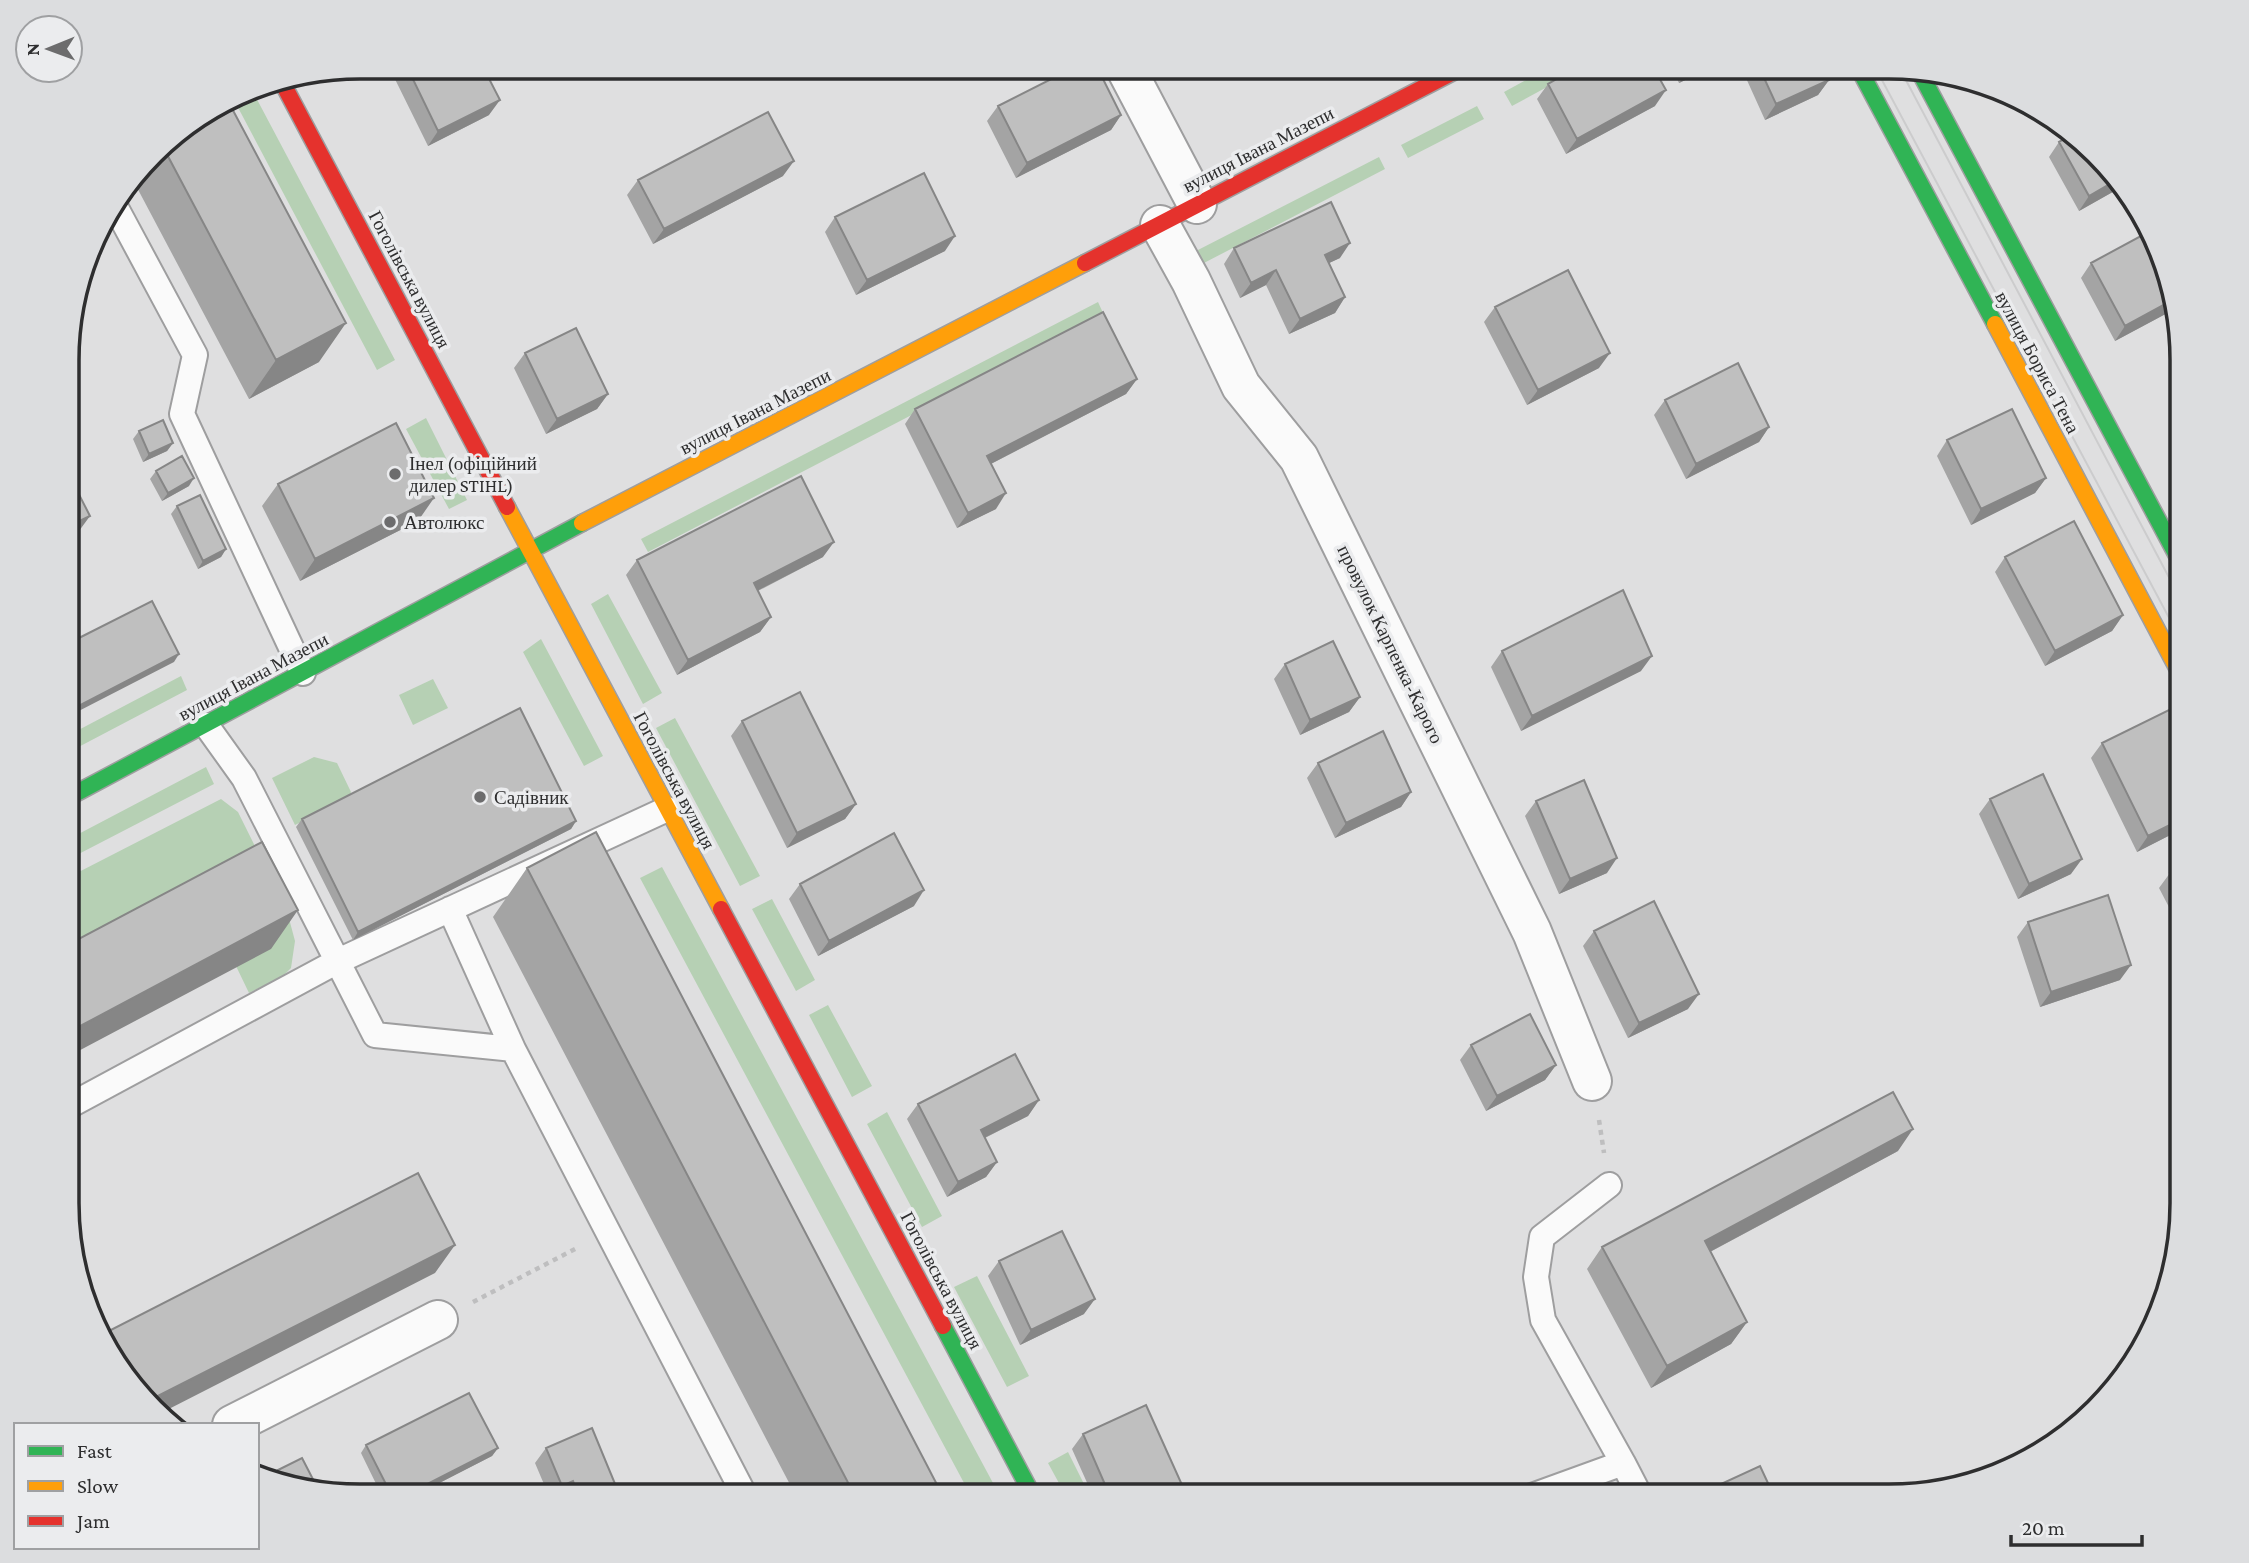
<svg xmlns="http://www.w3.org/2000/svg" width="2249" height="1563" font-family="'Crimson Pro',serif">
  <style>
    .green { fill: #b6d0b4 }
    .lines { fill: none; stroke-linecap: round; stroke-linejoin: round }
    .lane-casing { stroke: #9e9e9f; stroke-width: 28 }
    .street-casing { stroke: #9e9e9f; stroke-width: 42 }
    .fast-casing { stroke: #9e9e9f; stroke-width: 19 }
    .slow-casing { stroke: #9e9e9f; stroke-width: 19 }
    .jam-casing { stroke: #9e9e9f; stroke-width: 19 }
    .path { stroke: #bebebf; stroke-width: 4.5; stroke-dasharray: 5 5; stroke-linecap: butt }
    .lane { stroke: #fafafa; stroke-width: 24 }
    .street { stroke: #fafafa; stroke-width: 38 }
    .fast { stroke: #30b455; stroke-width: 16 }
    .slow { stroke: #ff9f0a; stroke-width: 16 }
    .jam { stroke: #e5322d; stroke-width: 16 }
    .tram { stroke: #cccccd; stroke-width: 2 }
    .wall { fill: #a4a4a4 }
    .shaded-wall { fill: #868686 }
    .building { fill: #bfbfbf; stroke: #868686; stroke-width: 2 }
    .poi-dot { fill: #6c6c6d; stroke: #ebecee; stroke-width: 2.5 }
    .labels { text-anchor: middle; stroke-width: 7; stroke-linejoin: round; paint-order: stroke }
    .street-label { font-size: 19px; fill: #2e2e2f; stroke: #ebecee }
    .poi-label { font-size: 19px; fill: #2e2e2f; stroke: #ebecee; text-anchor: start }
    .rim { fill: none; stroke: #2e2e2f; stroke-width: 3.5 }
  </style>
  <rect width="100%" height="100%" fill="#dfdfe0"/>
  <!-- green -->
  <path class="green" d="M1550,67H1584L1512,106L1504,92Z
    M251,88L395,360L377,370L233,98Z
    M1477,106L1484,119L1408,158L1401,145Z
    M1379,157L1385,169L1202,264L1196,251Z
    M1098,302L1104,315L648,552L641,539Z
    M426,418L467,500L449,509L406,429Z
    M608,594L662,693L643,704L591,604Z
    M541,639L603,756L584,766L523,652Z
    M181,676L187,690L69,752V735Z
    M433,679L448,708L413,725L399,695Z
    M675,718L760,876L740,886L656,728Z
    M314,757L337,763L351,792L349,798L295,825L272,778Z
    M206,767L214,784L69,859V839Z
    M221,799L238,812L287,911L295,941L291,968L283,976L249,993L236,966L69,961V877Z
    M662,867L1000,1496H971L640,878Z
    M772,899L815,980L796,991L752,909Z
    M828,1005L872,1086L852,1097L809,1015Z
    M887,1112L942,1216L922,1227L867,1124Z
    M977,1276L1029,1376L1007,1387L954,1287Z
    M1068,1452L1090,1496H1066L1048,1463Z"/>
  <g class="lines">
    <defs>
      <path id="lane" d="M115,206L195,355L182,414L303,673
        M206,725L244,778L375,1035L513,1049L745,1496
        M450,909L513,1049
        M69,1106L336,962L667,809
        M1623,1463L1640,1496
        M1532,1496L1623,1463L1543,1320L1536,1277L1542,1237L1609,1185"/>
      <path id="street" d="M1125,67L1197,204
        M1160,225L1191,281L1241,386L1299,458L1532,932L1592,1081
        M232,1425L438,1320"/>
      <path id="fast" d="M1858,67L1995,324
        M1918,69L2182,565
        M69,797L582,523
        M943,1326L1033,1496"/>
      <path id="slow" d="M1995,324L2182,677
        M507,507L721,909
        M582,523L1085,263"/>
      <path id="jam" d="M282,82L507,507
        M1085,263L1463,67
        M721,909L943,1326"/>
    </defs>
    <!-- lane casing -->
    <use href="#lane" class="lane-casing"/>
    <!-- street casing -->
    <use href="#street" class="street-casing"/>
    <!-- fast casing -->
    <use href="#fast" class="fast-casing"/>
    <!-- slow casing -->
    <use href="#slow" class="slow-casing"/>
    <!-- jam casing -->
    <use href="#jam" class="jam-casing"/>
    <!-- path -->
    <path class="path" d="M1599,1120L1604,1153
      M473,1302L577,1248"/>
    <!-- lane -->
    <use href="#lane" class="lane"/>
    <!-- street -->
    <use href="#street" class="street"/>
    <!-- fast -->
    <use href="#fast" class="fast"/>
    <!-- slow -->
    <use href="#slow" class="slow"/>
    <!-- jam -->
    <use href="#jam" class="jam"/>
    <!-- tram -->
    <path class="tram" d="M1875,67L2182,642
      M1899,67L2182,602"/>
  </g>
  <!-- wall -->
  <path class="wall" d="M389,67H483L489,115L428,146Z
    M1671,67H1712L1679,83Z
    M1741,67H1823L1829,80L1818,95L1765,120Z
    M1548,84L1655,106L1566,154L1537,99Z
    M998,106L1121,115L1111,130L1016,178L987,121Z
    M2073,134L2118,189L2079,211L2049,157L2059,142Z
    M166,140L319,362L249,399L134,182Z
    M783,176L653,244L627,195L638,180Z
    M835,217L945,251L856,295L825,232Z
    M2152,230L2173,310L2115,341L2081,278L2091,263Z
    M1234,248L1340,258L1329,263L1345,297L1335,313L1289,334L1266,285L1240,298L1224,264Z
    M1495,307L1599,368L1527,405L1484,322Z
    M525,353L608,394L597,409L546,434L514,368Z
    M1137,379L1126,394L991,464L996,509L957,528L905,424L915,409Z
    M1665,400L1769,427L1759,442L1686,479L1654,415Z
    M139,431L173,443L167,451L143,462L133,439Z
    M1947,440L2046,478L2035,493L1971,525L1937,456Z
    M156,471L189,486L162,501L150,479Z
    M278,484L418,521L300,581L262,506Z
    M177,506L226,549L221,557L198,569L171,514Z
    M823,557L758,591L771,617L760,632L677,675L626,575L637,560Z
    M2005,557L2123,615L2112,631L2045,666L1995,572Z
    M1502,651L1641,671L1521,731L1491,667Z
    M1285,664L1360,697L1349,712L1300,735L1274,679Z
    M742,721L856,804L845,819L787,848L731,736Z
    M2182,727V829L2137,852L2091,758L2102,743Z
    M1318,763L1411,792L1401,807L1335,838L1307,778Z
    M1990,799L2071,874L2018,899L1979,814Z
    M1536,801L1607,873L1559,894L1525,816Z
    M302,819L576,821L571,829L353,940L296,827Z
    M2182,866V932L2159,888L2170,873Z
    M527,868L943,1496H796L493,917Z
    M800,884L914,906L818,956L789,899Z
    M2028,922L2120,980L2040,1007L2017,937Z
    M1594,931L1688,1009L1628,1038L1583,946Z
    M1471,1045L1556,1065L1545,1080L1486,1111L1460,1060Z
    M1039,1100L1028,1116L985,1138L997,1162L986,1177L947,1197L907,1119L918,1104Z
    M1898,1151L1710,1252L1747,1322L1731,1344L1651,1388L1587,1269L1602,1247Z
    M999,1261L1084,1314L1020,1345L988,1276Z
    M1083,1434L1187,1496H1093L1072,1449Z
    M366,1445L498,1448L492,1456L414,1496H382L361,1453Z
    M546,1448L620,1496H549L535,1463Z
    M278,1470L319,1491L275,1483L273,1478Z
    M1721,1484L1774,1496H1712Z"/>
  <!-- shaded-wall -->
  <path class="shaded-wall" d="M1691,67H1712L1679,83Z
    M1829,80L1818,95L1765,120L1776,104Z
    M1666,90L1655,106L1566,154L1577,139Z
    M500,100L489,115L428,146L438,131Z
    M1121,115L1111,130L1016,178L1027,163Z
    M794,161L783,176L653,244L664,229Z
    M2113,182L2118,189L2079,211L2089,196Z
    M955,236L945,251L856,295L867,280Z
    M1350,243L1340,258L1314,270L1325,255Z
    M1276,270L1266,285L1240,298L1251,283Z
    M1345,297L1335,313L1289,334L1300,319Z
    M2171,301L2173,310L2115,341L2125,326Z
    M346,323L319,362L249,399L276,360Z
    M1610,353L1599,368L1527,405L1538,390Z
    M1137,379L1126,394L977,471L987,456Z
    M608,394L597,409L546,434L557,419Z
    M1769,427L1759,442L1686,479L1696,464Z
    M173,443L167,451L143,462L149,454Z
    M194,478L189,486L162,501L168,493Z
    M2046,478L2035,493L1971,525L1981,509Z
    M1006,493L996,509L957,528L968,513Z
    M434,498L418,521L300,581L315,559Z
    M90,516L79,531L69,536V526Z
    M834,542L823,557L743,598L754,583Z
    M226,549L221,557L198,569L203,561Z
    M2123,615L2112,631L2045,666L2055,651Z
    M771,617L760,632L677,675L688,660Z
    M179,654L174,662L69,716V711Z
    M1652,656L1641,671L1521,731L1532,716Z
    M1360,697L1349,712L1300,735L1310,720Z
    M1411,792L1401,807L1335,838L1346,823Z
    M856,804L845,819L787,848L797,833Z
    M2182,819V829L2137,852L2148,836Z
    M576,821L571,829L353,940L358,932Z
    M1617,858L1607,873L1559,894L1570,879Z
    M2082,859L2071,874L2018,899L2029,884Z
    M924,890L914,906L818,956L829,941Z
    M298,910L271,949L69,1056V1032Z
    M2131,965L2120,980L2040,1007L2051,992Z
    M1699,994L1688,1009L1628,1038L1639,1023Z
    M1556,1065L1545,1080L1486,1111L1497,1096Z
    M1039,1100L1028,1116L970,1145L981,1130Z
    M1913,1129L1898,1151L1689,1263L1705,1241Z
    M997,1162L986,1177L947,1197L958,1182Z
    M455,1245L435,1273L161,1413L150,1400Z
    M1095,1299L1084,1314L1020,1345L1031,1330Z
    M1747,1322L1731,1344L1651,1388L1667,1366Z
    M498,1448L492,1456L414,1496H404Z
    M573,1481L562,1496H555L562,1486Z"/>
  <!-- building -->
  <path class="building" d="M407,67H483L500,100L438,131Z
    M1075,67H1097L1121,115L1027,163L998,106Z
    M1578,67H1653L1666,90L1577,139L1548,84Z
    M1759,67H1823L1829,80L1776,104Z
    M228,101L346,323L276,360L162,145L166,140Z
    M768,112L794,161L664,229L638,180Z
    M2073,134L2113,182L2089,196L2059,142Z
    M924,173L955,236L867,280L835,217Z
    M1331,202L1350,243L1325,255L1345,297L1300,319L1276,270L1251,283L1234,248Z
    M2152,230L2171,301L2125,326L2091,263Z
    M1568,270L1610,353L1538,390L1495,307Z
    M1103,312L1137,379L987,456L1006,493L968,513L915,409Z
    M576,328L608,394L557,419L525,353Z
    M1738,363L1769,427L1696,464L1665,400Z
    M2012,409L2046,478L1981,509L1947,440Z
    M163,420L173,443L149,454L139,431Z
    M396,423L434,498L315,559L278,484Z
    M182,456L194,478L168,493L156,471Z
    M69,475L90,516L69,526Z
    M801,476L834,542L754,583L771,617L688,660L637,560Z
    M200,495L226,549L203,561L177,506Z
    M2074,521L2123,615L2055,651L2005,557Z
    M1623,590L1652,656L1532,716L1502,651Z
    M152,601L179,654L69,711V637L71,642Z
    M1333,641L1360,697L1310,720L1285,664Z
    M800,692L856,804L797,833L742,721Z
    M520,708L576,821L358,932L302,819Z
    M2173,708L2182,727V819L2148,836L2102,743Z
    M1383,731L1411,792L1346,823L1318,763Z
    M2043,774L2082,859L2029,884L1990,799Z
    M1584,780L1617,858L1570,879L1536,801Z
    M596,832L943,1496H855L527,868Z
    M894,833L924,890L829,941L800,884Z
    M262,842L298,910L69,1032V944Z
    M2182,866V896L2170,873Z
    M2108,895L2131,965L2051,992L2028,922Z
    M1654,901L1699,994L1639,1023L1594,931Z
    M1530,1014L1556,1065L1497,1096L1471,1045Z
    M1015,1054L1039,1100L981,1130L997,1162L958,1182L918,1104Z
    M1893,1092L1913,1129L1705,1241L1747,1322L1667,1366L1602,1247Z
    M418,1173L455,1245L150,1400L106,1349L101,1335Z
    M1062,1231L1095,1299L1031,1330L999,1261Z
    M469,1393L498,1448L404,1496H392L366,1445Z
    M1146,1405L1187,1496H1110L1083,1434Z
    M592,1428L620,1496H579L573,1481L562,1486L546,1448Z
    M302,1458L319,1491L286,1485L278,1470Z
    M1760,1466L1774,1496H1726L1721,1484Z"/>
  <!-- markers -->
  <g class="poi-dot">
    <circle cx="395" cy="474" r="7"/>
    <circle cx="390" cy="522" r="7"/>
    <circle cx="480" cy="797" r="7"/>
  </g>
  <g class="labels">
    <!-- street labels -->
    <g class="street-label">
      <text transform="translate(1258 149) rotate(-27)" y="7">вулиця Івана Мазепи</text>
      <text transform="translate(410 279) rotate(62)" y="7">Гоголівська вулиця</text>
      <text transform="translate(2038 362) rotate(62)" y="7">вулиця Бориса Тена</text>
      <text transform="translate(755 411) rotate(-27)" y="7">вулиця Івана Мазепи</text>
      <text transform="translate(1391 644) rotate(64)" y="7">провулок Карпенка-Карого</text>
      <text transform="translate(253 676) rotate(-28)" y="7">вулиця Івана Мазепи</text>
      <text transform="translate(675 780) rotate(62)" y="7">Гоголівська вулиця</text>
      <text transform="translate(942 1280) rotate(62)" y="7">Гоголівська вулиця</text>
    </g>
    <!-- poi labels -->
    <g class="poi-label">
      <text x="409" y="470">Інел (офіційний<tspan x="409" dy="22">дилер STIHL)</tspan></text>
      <text x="404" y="529">Автолюкс</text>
      <text x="494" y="804">Садівник</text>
    </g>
  </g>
  <!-- crop -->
  <path d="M0 0H2249V1563H0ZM360 79H1889A281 281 0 0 1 2170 360V1203A281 281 0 0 1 1889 1484H360A281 281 0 0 1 79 1203V360A281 281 0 0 1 360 79Z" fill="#dcdddf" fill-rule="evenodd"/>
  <path class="rim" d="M360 79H1889A281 281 0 0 1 2170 360V1203A281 281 0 0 1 1889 1484H360A281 281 0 0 1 79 1203V360A281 281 0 0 1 360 79Z"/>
  <!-- legend -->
  <rect x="14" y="1423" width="245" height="126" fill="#ebecee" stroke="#9fa0a2" stroke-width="2"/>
  <rect x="28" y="1446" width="35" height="10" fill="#30b455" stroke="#9fa0a2" stroke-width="2"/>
  <text x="77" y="1458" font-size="21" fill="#2e2e2f">Fast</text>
  <rect x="28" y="1481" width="35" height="10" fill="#ff9f0a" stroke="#9fa0a2" stroke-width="2"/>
  <text x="77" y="1493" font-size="21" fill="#2e2e2f">Slow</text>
  <rect x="28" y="1516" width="35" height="10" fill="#e5322d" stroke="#9fa0a2" stroke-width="2"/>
  <text x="77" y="1528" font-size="21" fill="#2e2e2f">Jam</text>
  <!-- north arrow -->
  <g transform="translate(49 49) rotate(269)"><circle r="33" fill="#ebecee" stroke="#9fa0a2" stroke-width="2"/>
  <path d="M0-5L12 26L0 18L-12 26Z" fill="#6c6c6d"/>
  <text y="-10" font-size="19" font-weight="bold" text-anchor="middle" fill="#2e2e2f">N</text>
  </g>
  <!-- scale -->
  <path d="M2011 1535v10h131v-10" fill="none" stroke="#2e2e2f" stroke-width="3.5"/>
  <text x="2022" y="1535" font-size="21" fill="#2e2e2f" stroke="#ebecee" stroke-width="5" paint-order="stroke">20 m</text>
</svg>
